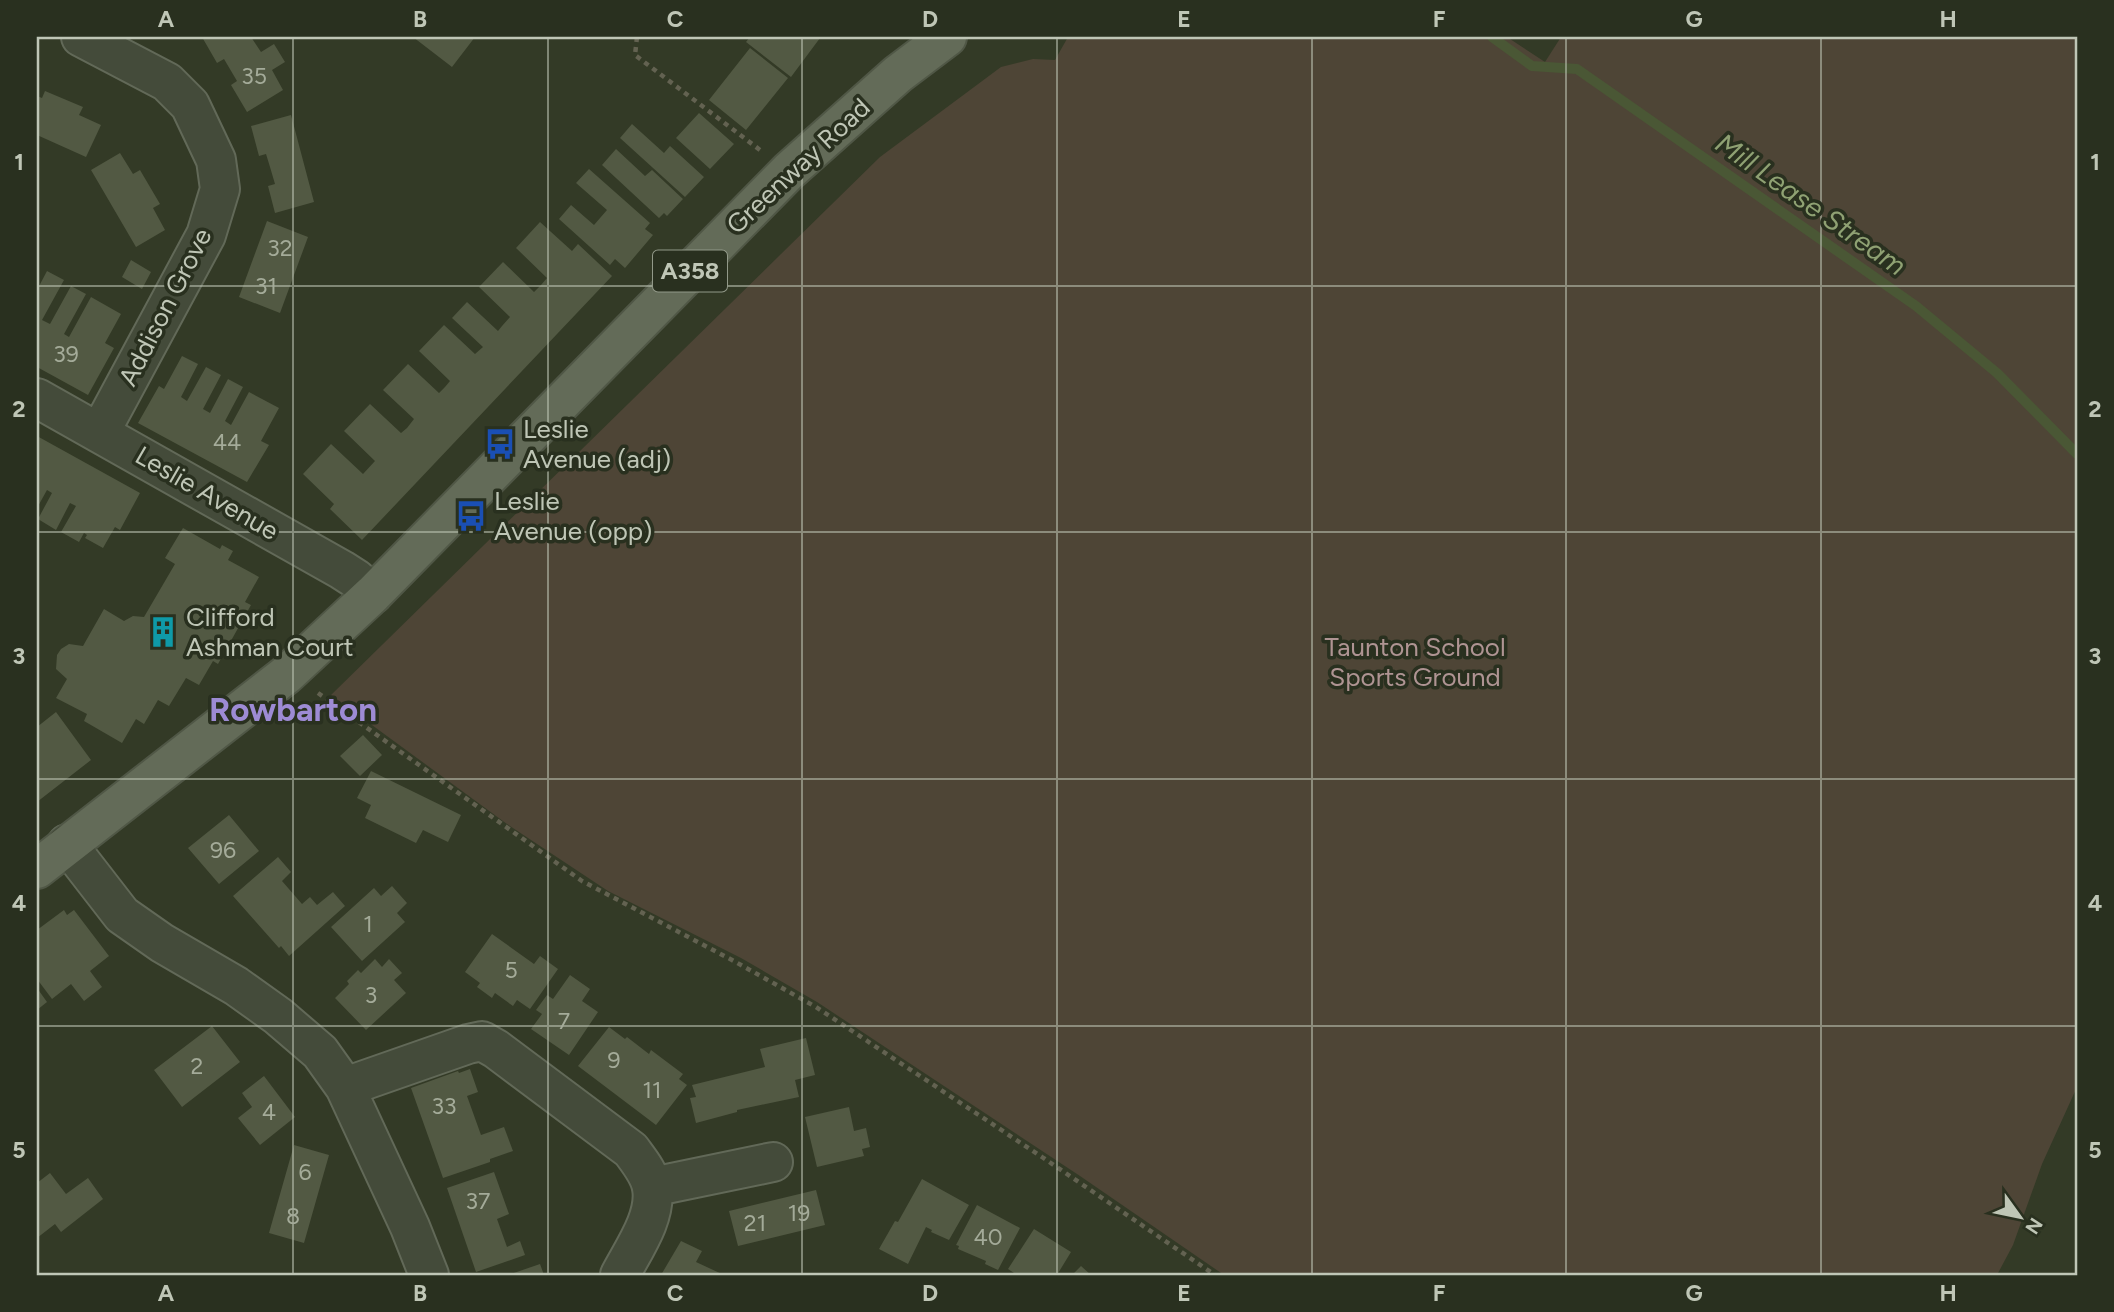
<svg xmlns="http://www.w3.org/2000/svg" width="2114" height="1312" font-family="Figtree,sans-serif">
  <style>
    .green { fill: #4e4536 }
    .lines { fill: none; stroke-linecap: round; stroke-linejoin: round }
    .stream { stroke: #4a5735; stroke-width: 10 }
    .building { fill: #525943 }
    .minor-casing { stroke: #626958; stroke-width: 42 }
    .primary-casing { stroke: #505746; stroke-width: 42 }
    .path { stroke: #636251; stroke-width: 4.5; stroke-dasharray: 5 5; stroke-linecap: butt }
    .minor { stroke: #444b3a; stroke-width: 38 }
    .primary { stroke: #636b58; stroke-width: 38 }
    .grid { fill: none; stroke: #bfc6b6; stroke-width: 2; stroke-opacity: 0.55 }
    .labels { text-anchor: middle; stroke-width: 7; stroke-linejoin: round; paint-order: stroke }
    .number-label { font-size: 23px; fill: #a4ab99 }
    .shield { fill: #29301f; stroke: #929989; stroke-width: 2 }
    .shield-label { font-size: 24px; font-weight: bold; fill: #bfc6b6 }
    .street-label { font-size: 26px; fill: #bfc6b6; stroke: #29301f }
    .poi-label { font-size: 26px; fill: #bfc6b6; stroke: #29301f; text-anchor: start }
    .park-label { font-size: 26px; fill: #af9493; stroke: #29301f }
    .water-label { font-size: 28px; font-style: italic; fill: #8fa173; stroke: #29301f }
    .district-label { font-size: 33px; font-weight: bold; fill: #9d8bd4; stroke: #29301f }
    .neatline { fill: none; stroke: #bfc6b6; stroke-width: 2.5 }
    .grid-label { font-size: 23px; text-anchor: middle; font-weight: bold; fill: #bfc6b6 }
  </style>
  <rect width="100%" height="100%" fill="#333a26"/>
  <!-- green -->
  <path class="green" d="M1068,37H1507L1545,62L1561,37H2077V1087L2042,1164L2013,1245L1997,1275H1224L1080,1176L817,1002L741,958L608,891L507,824L331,695L880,157L1001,67L1033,59L1055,60Z"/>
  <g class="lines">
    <!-- stream -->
    <path class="stream" d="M1492,37L1532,66L1577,69L1916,306L1997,373L2077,454"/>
  </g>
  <!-- building -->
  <path class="building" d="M202,37H251L261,52L274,44L285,62L272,70L283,90L247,112L231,85L237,81L224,59L217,63Z
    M413,37H475L452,67Z
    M750,37H818L820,38L791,77L746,42Z
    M750,48L788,78L746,130L709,100Z
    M45,91L83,107L79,115L101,125L86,157L37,135V96L42,98Z
    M699,113L734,144L710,169L676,138Z
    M291,115L314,202L275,213L268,186L275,184L270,167L266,154L259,156L251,126Z
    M632,124L664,153L670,146L704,177L685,197L620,138Z
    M616,149L645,176L652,170L683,199L667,216L664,213L659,218L602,165Z
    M120,153L133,174L140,170L160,204L153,208L165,230L136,247L91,170Z
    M589,169L650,223L645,229L653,235L625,268L615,259L610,265L559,219L571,205L594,225L607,210L576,183Z
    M267,221L308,237L280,313L239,297Z
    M540,222L572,251L578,244L612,276L362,540L330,509L334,504L303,474L331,444L363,474L375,461L344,431L370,404L401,433L407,428L414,419L383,390L408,364L439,393L445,387L450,381L419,351L444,325L475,354L483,347L452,318L467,302L498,331L502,326L510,317L479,287L503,262L534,292L541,285L547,278L516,248Z
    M131,260L151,272L142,289L122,277Z
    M47,271L64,280L42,320L50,324L71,286L86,294L64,334L69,337L91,297L121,314L105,343L114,348L88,395L37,367V290Z
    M182,356L198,364L181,397L187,401L206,367L221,375L203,409L210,413L228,379L243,387L225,421L231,425L249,392L279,408L261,441L269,445L247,482L138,423L159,386L164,389Z
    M37,436L140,493L120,530L115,527L103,548L85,538L87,535L84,533L79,542L61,532L76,506L70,503L56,530L38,519L52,493L47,490L37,508Z
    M183,528L220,549L222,545L233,551L228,560L259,577L245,602L251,605L218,664L213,661L199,685L186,678L169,706L158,700L144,724L136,719L122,743L84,721L87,714L56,698L67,679L56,669L57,655L61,649L69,644L83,646L104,609L124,621L133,616L144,617L175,564L165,558Z
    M56,712L91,760L37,802V727Z
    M363,735L382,755L360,776L340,756Z
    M371,771L461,815L448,842L423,830L416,843L365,818L371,805L357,798Z
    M229,815L259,851L219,884L188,848Z
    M278,857L291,872L282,881L302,904L310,897L317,905L333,892L345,906L289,956L281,946L279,948L233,896Z
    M392,886L407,903L397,913L405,922L362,961L331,927L374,888L381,896Z
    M64,910L67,915L74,910L109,956L90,971L102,987L84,1001L71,984L52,999L37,979V930Z
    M492,934L534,964L540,956L558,969L530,1009L517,1000L513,1006L495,993L492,998L477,987L480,983L465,972Z
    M375,959L382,967L389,959L402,973L394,980L406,993L366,1030L335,998L349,984L347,981L358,970L361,973Z
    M570,975L590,989L582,1001L598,1012L569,1055L531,1029L542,1014L536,1010L547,995L553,999Z
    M37,988L47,1002L37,1010Z
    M212,1026L240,1062L182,1107L154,1070Z
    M609,1027L625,1039L627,1037L649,1054L651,1050L683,1074L679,1079L687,1085L656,1125L578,1066Z
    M806,1038L815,1075L795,1080L799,1097L737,1110V1112L696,1123L690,1098L696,1097L692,1085L765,1067L760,1049Z
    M470,1069L478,1092L467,1096L481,1135L504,1127L513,1151L490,1159V1162L443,1178L411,1088L458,1071L459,1073Z
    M264,1076L295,1117L260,1145L238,1118L252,1107L242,1093Z
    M849,1107L854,1131L866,1128L870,1147L862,1149L864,1156L817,1167L805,1117Z
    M294,1145L329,1155L304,1243L269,1233Z
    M494,1172L509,1214L497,1219L507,1247L520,1241L525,1255L476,1272L447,1188Z
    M50,1173L66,1194L88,1178L103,1199L61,1232L55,1224L37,1238V1183Z
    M922,1179L969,1205L949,1240L931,1232L932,1230L926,1227L908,1264L879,1249L895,1221L898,1222Z
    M816,1190L825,1225L738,1246L729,1211Z
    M977,1205L1020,1228L998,1270L985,1264L986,1261L958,1249L959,1246L956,1245Z
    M1034,1229L1071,1252L1057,1275H1017L1008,1269Z
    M681,1241L702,1251L696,1262L724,1275H661Z
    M540,1264L544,1275H508Z
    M1081,1266L1091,1275H1072Z"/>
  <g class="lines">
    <defs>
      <path id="minor" d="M81,37L167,82L190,105L216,160L220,189L206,235L100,432
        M37,398L342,570L356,579L373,594
        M67,844L122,915L162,943L236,986L278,1016L320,1052L345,1087L410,1227L429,1275
        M345,1087L468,1044L482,1041L496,1049L631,1150C639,1161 650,1174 652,1188C657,1217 633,1250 620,1275
        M652,1187L773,1162"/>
      <path id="primary" d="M37,869L286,675L373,594L789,171L898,74L947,37"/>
    </defs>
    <!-- minor casing -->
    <use href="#minor" class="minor-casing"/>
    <!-- primary casing -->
    <use href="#primary" class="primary-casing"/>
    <!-- path -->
    <path class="path" d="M637,37L635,55L760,150
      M318,693L582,881L732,960L816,1007L1042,1157L1215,1275"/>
    <!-- minor -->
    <use href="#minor" class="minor"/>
    <!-- primary -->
    <use href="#primary" class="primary"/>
  </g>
  <!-- grid -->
  <path class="grid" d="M293,37V1275M548,37V1275M802,37V1275M1057,37V1275M1312,37V1275M1566,37V1275M1821,37V1275M37,286H2077M37,532H2077M37,779H2077M37,1026H2077"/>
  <!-- icons -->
  <defs>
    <symbol id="bus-bare" viewBox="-9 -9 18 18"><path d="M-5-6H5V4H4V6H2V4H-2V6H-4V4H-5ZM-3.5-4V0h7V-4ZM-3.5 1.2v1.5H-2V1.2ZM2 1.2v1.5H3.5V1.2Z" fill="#1a4fb4" stroke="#29301f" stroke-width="2.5" paint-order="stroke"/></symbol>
    <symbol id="building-bare" viewBox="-9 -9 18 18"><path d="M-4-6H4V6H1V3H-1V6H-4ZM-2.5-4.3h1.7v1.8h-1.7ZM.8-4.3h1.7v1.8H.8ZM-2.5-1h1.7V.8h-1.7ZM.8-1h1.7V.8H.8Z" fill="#0f9aa8" stroke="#29301f" stroke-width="2.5" paint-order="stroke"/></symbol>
  </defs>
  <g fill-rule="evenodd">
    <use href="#bus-bare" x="478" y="422" width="44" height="44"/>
    <use href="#bus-bare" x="449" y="494" width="44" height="44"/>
    <use href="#building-bare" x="141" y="610" width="44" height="44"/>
  </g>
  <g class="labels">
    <!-- number labels -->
    <g class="number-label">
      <text x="254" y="84">35</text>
      <text x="280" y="256">32</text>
      <text x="266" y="294">31</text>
      <text x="66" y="362">39</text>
      <text x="227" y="450">44</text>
      <text x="223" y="858">96</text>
      <text x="368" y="932">1</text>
      <text x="511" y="978">5</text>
      <text x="371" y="1003">3</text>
      <text x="564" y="1029">7</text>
      <text x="614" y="1068">9</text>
      <text x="197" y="1074">2</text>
      <text x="652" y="1098">11</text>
      <text x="444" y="1114">33</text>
      <text x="269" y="1120">4</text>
      <text x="305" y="1180">6</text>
      <text x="478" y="1209">37</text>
      <text x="799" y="1221">19</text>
      <text x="293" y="1224">8</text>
      <text x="755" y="1231">21</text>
      <text x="988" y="1245">40</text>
    </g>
    <!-- shield labels -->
    <rect class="shield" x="653" y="250.5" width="74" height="41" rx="5"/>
    <g class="shield-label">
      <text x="690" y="279">A358</text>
    </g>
    <!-- street labels -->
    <g class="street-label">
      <text transform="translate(798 166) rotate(-43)" y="9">Greenway Road</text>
      <text transform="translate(165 307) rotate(-63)" y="9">Addison Grove</text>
      <text transform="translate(207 493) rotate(30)" y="9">Leslie Avenue</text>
    </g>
    <!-- poi labels -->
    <g class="poi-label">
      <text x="523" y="438">Leslie<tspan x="523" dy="30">Avenue (adj)</tspan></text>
      <text x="494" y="510">Leslie<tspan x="494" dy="30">Avenue (opp)</tspan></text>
      <text x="186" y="626">Clifford<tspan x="186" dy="30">Ashman Court</tspan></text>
    </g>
    <!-- park labels -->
    <g class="park-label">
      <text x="1415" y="656">Taunton School<tspan x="1415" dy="30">Sports Ground</tspan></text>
    </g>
    <!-- water labels -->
    <g class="water-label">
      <text transform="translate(1811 204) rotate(35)" y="10">Mill Lease Stream</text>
    </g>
    <!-- district labels -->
    <g class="district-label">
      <text x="293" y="721">Rowbarton</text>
    </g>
  </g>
  <!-- border -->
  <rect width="2114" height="1312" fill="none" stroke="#29301f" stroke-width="77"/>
  <!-- north arrow -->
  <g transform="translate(2020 1217) rotate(123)" stroke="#29301f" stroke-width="5" paint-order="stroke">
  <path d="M0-5L12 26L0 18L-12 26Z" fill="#bfc6b6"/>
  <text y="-10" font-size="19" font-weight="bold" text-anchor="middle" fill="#bfc6b6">N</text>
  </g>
  <rect x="38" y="38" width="2038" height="1236" class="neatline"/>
  <g class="grid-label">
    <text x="166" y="27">A</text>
    <text x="420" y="27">B</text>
    <text x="675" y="27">C</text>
    <text x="930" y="27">D</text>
    <text x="1184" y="27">E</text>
    <text x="1439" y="27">F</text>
    <text x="1694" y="27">G</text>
    <text x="1948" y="27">H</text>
    <text x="19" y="170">1</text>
    <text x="2095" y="170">1</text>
    <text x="19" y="417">2</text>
    <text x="2095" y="417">2</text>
    <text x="19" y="664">3</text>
    <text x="2095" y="664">3</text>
    <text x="19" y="911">4</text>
    <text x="2095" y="911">4</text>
    <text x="19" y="1158">5</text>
    <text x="2095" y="1158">5</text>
    <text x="166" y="1301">A</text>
    <text x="420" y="1301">B</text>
    <text x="675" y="1301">C</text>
    <text x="930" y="1301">D</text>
    <text x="1184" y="1301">E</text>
    <text x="1439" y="1301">F</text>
    <text x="1694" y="1301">G</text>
    <text x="1948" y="1301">H</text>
  </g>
</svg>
